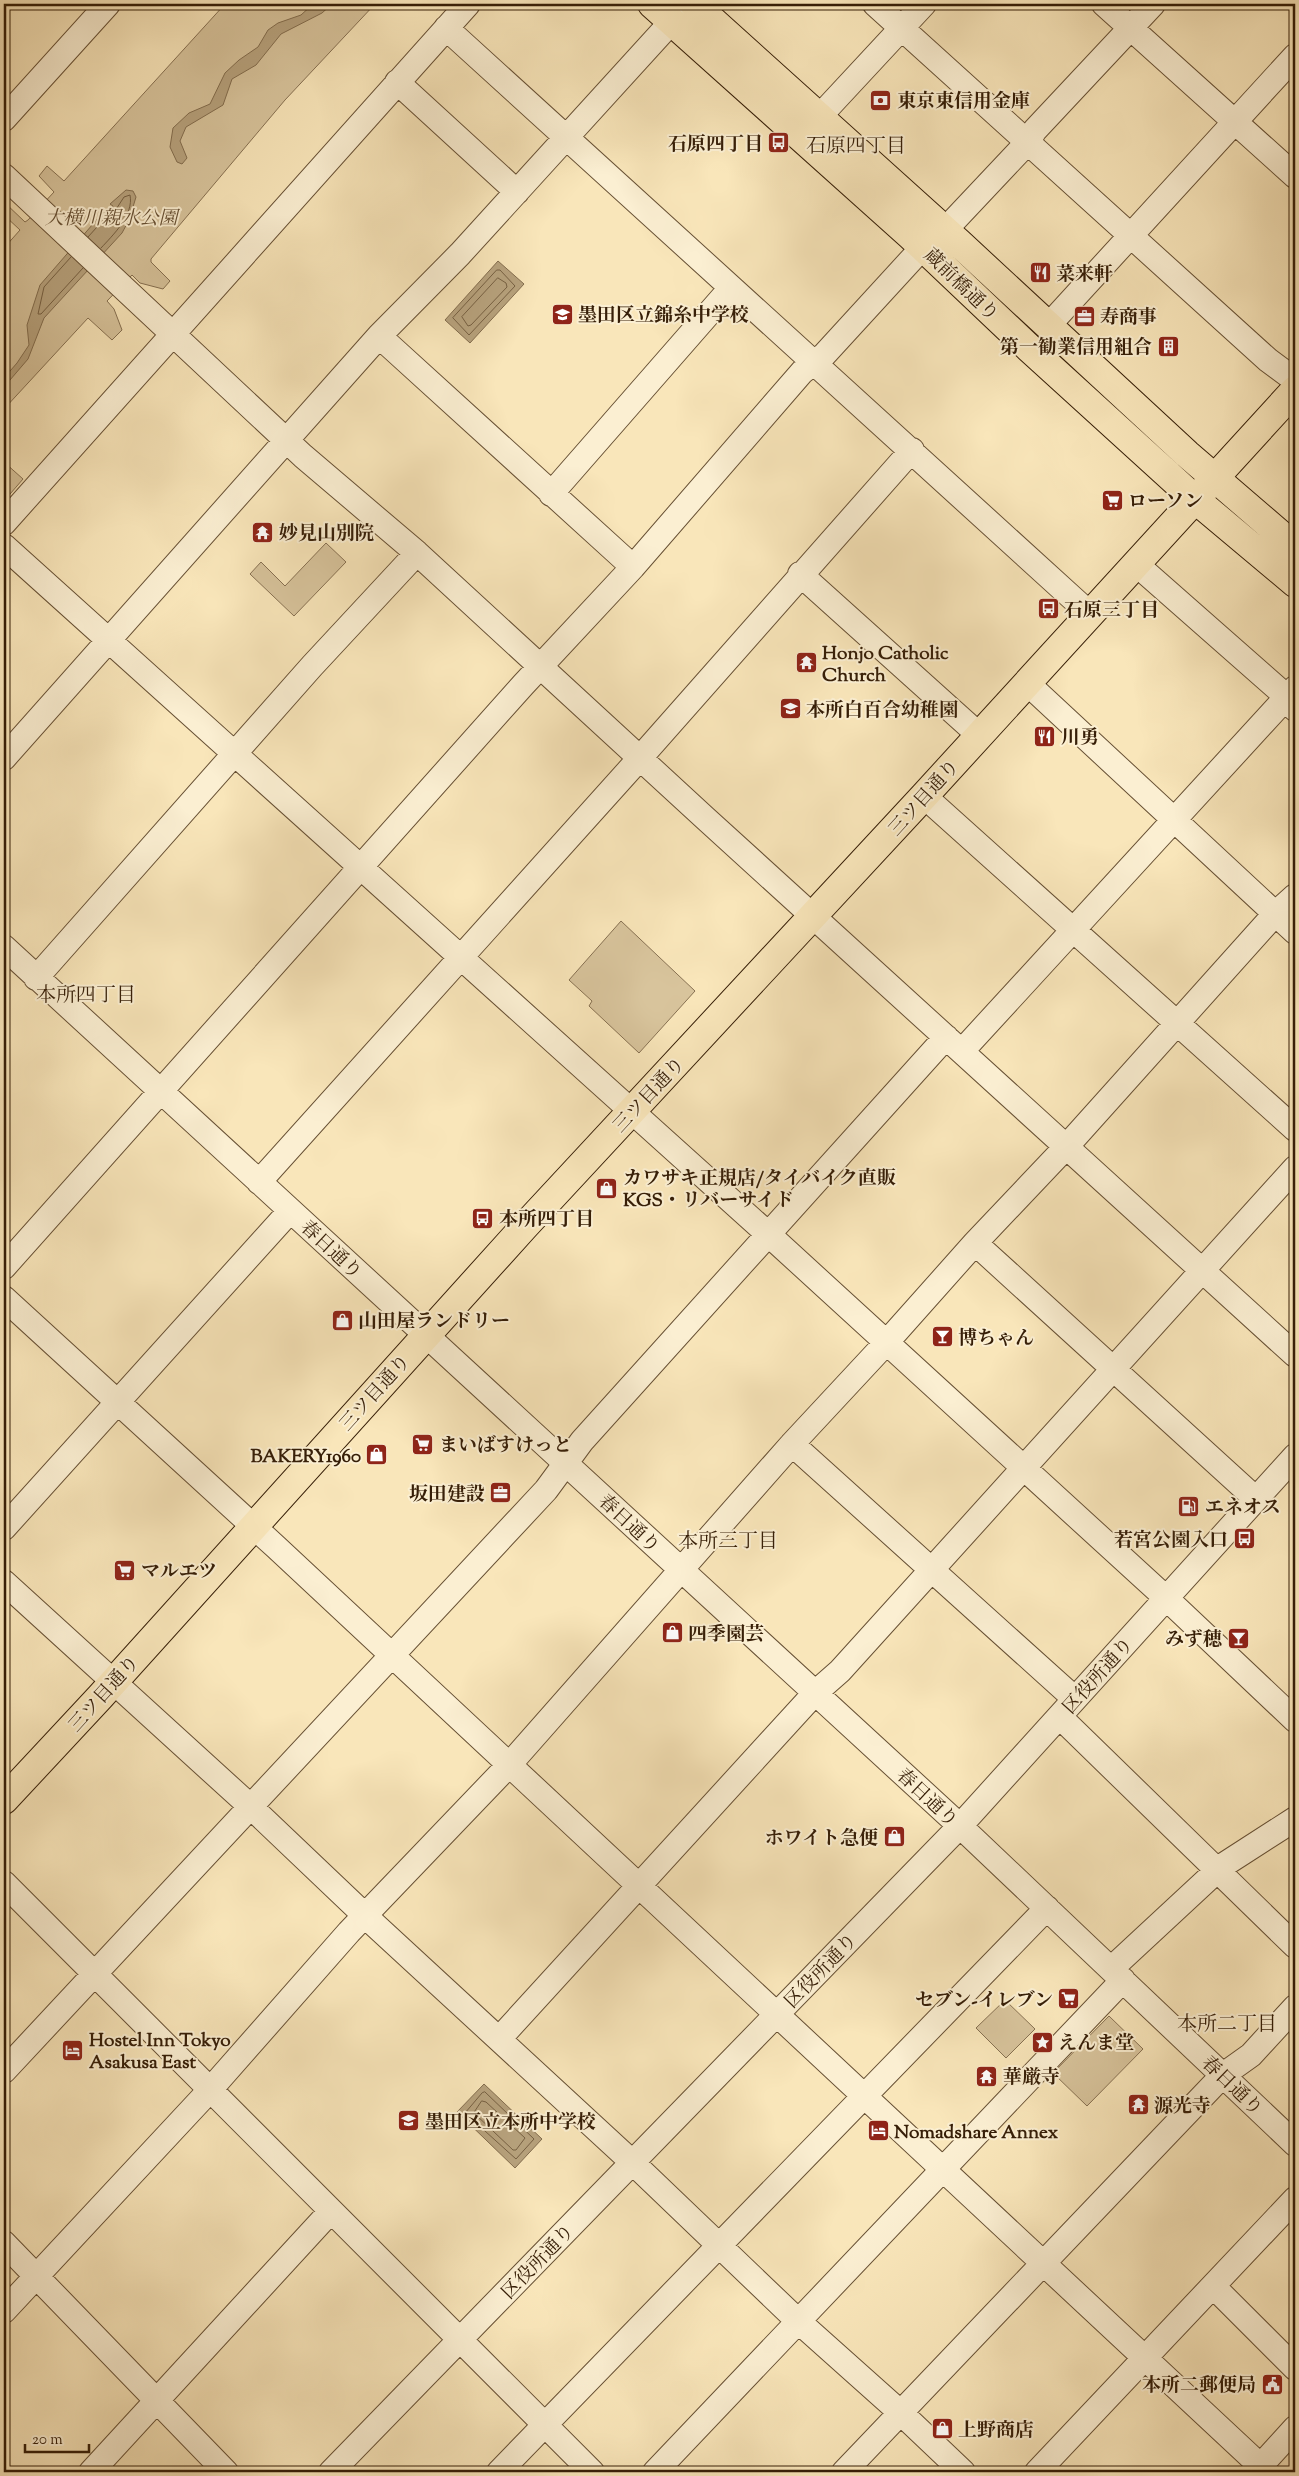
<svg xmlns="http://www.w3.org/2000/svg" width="1299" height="2476" font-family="'Sorts Mill Goudy','Noto Serif JP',serif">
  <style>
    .green { fill: #d8c49c; stroke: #877152 }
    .water { fill: #b7a27d; stroke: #836d4e }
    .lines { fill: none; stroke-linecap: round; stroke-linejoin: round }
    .shore { stroke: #766042; stroke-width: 1 }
    .minor-casing { stroke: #675034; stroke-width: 26 }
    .major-casing { stroke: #361e07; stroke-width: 30 }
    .minor { stroke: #fbefd2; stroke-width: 24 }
    .major { stroke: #f9e6ba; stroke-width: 28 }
    .labels { text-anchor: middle; stroke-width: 4; stroke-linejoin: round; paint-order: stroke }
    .poi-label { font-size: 19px; font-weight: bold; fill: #361e07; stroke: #fbefd2; text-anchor: start }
    .park-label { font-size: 19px; font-style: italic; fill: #675034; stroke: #fbefd2 }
    .street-label { font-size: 19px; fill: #361e07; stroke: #fbefd2 }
    .neighbourhood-label { font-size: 20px; fill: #361e07; stroke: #fbefd2 }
  </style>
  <rect width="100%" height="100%" fill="#f9e6ba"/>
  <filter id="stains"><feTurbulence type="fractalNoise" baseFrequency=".004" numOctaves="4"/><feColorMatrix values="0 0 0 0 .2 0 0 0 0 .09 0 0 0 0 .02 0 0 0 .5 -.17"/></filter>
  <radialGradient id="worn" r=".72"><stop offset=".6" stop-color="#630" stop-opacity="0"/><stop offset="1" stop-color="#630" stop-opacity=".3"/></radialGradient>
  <!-- green -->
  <path class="green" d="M225,4H375L285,100L151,259V262L170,281L163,289L140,283L132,275L107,301L114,309L122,330L112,340L88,318L4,409V248L20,230L4,215V202L25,222L28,220L54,192L39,176L47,166L64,181Z
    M4,462L23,479L4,501Z
    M326,543L346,562L294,616L250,574L261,562L285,586Z
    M621,921L695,991L639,1053L589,1006L592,1001L569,980Z
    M1005,2000L1035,2029L1006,2058L976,2028Z
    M1109,2016L1143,2049L1087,2106L1053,2073Z"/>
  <!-- water -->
  <path class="water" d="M313,4H332L322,13L281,34L256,65L232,79L223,105L186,127L180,141L187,158L182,164L177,162L170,147L173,128L189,113L210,104L225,73L239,60L258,47L268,30L278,23L301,15Z
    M126,190L133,191L136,197L129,220L122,233L44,318L28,359L4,387V378L17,363L29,345L27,325L40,285L106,209L109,211L113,206L110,204Z
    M498,261L524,284L470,343L445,320Z
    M484,2084L542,2139L515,2168L457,2112Z"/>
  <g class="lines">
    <!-- shore -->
    <path class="shore" d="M88,237L106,217L113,214L124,197L130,195C134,215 113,235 101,248
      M71,257L44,287L38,314H41L83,268
      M497,270H500L515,286L469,335L453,318Z
      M498,278L506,283L507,287L471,325L468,326L462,317Z
      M485,2092L534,2139L516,2159L465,2113L482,2093Z
      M482,2101L486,2102L525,2138L516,2150H513L474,2113Z"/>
    <defs>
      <path id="minor" d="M875,4L1268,360L1295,380
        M1104,4L1295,176
        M446,28L1090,614
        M397,82L517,192
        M819,117L924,4
        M4,119L108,4
        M4,176L303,456L417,553L705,818L1295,1355
        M1048,326L1295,56
        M379,336L633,567
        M551,494L731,288
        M4,523L468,4
        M4,546L768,1234L1166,1598L1295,1720
        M1136,564L1287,697L1295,709
        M800,574L979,735
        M1027,683L1295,932
        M4,758L379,336L460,254L685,7
        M924,796L1295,1129
        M4,947L960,1826L1295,2144
        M36,978L312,666L417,553
        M962,1051L1295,688
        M259,1182L640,758L912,450
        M975,1243L1256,1499
        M4,1267L523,685L633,567L802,372L824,355L923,247L945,230L1027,143L1035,130L1153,4
        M4,1298L276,1547L1267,2472
        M792,1444L1075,1699
        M4,1528L290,1211
        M4,1582L251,1807L376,1926L632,2162L798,2321L901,2413L963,2472
        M1060,1717L1295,1946
        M4,1883L592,2472
        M1111,1969L1222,1866L1295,1819
        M499,2039L815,1693L840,1671L1295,1168
        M4,2071L546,1490L582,1441L946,1037
        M4,2243L226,2472
        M1213,2286L1295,2368
        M4,2311L209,2091L349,1932L509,1765L792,1444L886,1343L975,1243L1066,1147L1275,914L1295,896
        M91,2472L331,2211
        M331,2472L960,1826L1295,1456
        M499,2472L1047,1908
        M655,2472L1123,1980
        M844,2472L1223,2075L1251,2055L1295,2007
        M1037,2472L1295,2199
        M1255,2472L1295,2428"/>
      <path id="major" d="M652,4L911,236L1029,348L1196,500L1295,583
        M694,4L959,243L1187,454L1295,547
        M4,1800L100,1697L524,1227L924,796L1295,390"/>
    </defs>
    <!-- minor casing -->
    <use href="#minor" class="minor-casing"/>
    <!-- major casing -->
    <use href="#major" class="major-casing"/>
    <!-- minor -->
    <use href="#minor" class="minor"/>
    <!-- major -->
    <use href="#major" class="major"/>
  </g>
  <!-- icons -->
  <defs>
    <symbol id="bank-square" viewBox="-11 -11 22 22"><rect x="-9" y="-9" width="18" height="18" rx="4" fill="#8f2418" stroke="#fbefd2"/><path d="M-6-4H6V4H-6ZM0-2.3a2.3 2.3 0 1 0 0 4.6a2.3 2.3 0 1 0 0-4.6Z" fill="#fff"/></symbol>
    <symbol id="bus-square" viewBox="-11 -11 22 22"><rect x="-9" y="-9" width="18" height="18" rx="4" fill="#8f2418" stroke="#fbefd2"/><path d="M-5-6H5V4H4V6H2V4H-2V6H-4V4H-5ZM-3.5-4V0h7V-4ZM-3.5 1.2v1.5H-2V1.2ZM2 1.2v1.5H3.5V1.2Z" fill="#fff"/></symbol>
    <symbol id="restaurant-square" viewBox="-11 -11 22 22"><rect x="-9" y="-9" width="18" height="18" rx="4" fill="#8f2418" stroke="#fbefd2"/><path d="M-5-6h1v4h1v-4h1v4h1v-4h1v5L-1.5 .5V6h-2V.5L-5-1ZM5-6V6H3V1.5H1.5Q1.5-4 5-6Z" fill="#fff"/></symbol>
    <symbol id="school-square" viewBox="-11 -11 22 22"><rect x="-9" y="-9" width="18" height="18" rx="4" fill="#8f2418" stroke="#fbefd2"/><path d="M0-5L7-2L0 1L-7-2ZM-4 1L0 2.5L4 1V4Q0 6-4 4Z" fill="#fff"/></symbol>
    <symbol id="office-square" viewBox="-11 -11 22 22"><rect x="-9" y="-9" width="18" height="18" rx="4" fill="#8f2418" stroke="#fbefd2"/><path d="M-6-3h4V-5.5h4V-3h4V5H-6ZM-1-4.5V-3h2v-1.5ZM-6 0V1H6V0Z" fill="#fff"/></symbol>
    <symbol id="building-square" viewBox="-11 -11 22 22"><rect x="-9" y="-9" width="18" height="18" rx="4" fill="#8f2418" stroke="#fbefd2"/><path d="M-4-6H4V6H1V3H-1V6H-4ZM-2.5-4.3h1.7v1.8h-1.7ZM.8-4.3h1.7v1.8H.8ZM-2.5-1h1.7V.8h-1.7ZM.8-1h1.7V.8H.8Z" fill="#fff"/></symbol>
    <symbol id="supermarket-square" viewBox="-11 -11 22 22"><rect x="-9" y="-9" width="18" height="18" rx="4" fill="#8f2418" stroke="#fbefd2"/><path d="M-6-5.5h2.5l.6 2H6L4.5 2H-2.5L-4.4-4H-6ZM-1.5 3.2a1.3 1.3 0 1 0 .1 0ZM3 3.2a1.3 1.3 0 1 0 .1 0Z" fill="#fff"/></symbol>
    <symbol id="temple-square" viewBox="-11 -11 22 22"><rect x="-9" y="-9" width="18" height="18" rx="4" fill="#8f2418" stroke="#fbefd2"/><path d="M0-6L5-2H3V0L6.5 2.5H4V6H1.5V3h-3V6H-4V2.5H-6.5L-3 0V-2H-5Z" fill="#fff"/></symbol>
    <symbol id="shop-square" viewBox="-11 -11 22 22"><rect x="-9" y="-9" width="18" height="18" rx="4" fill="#8f2418" stroke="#fbefd2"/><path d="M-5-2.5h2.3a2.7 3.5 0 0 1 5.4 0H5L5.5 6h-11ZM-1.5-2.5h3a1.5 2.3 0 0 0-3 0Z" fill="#fff"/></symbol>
    <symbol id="bar-square" viewBox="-11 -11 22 22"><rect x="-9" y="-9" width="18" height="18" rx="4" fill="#8f2418" stroke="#fbefd2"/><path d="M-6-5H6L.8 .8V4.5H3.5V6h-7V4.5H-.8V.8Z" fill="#fff"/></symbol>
    <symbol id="fuel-square" viewBox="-11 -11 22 22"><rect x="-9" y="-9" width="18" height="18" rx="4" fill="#8f2418" stroke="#fbefd2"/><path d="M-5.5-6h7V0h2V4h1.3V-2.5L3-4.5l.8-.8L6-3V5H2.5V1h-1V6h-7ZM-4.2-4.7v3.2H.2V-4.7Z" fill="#fff"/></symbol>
    <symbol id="sight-square" viewBox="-11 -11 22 22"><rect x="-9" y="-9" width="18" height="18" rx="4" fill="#8f2418" stroke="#fbefd2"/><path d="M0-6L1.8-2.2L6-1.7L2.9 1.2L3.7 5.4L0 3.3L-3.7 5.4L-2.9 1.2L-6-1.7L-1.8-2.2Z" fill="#fff"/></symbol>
    <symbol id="hotel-square" viewBox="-11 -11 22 22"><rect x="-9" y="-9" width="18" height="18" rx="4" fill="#8f2418" stroke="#fbefd2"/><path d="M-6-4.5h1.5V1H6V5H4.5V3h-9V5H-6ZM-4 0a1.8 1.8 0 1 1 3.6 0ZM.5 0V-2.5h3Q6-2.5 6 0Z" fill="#fff"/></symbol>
    <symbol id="civic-square" viewBox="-11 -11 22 22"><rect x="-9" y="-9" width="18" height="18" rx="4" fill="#8f2418" stroke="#fbefd2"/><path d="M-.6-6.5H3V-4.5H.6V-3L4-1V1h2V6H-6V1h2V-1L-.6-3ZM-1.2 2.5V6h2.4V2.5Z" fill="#fff"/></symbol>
  </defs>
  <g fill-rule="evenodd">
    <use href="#bank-square" x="868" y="88" width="25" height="25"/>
    <use href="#bus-square" x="766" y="130" width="25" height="25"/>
    <use href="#restaurant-square" x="1028" y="260" width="25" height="25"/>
    <use href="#school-square" x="550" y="302" width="25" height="25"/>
    <use href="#office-square" x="1072" y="304" width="25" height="25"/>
    <use href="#building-square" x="1156" y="334" width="25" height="25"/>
    <use href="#supermarket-square" x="1100" y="488" width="25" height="25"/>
    <use href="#temple-square" x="250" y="520" width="25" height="25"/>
    <use href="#bus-square" x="1036" y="596" width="25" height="25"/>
    <use href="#temple-square" x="794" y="650" width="25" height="25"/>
    <use href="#school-square" x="778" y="696" width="25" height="25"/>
    <use href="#restaurant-square" x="1032" y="724" width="25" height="25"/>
    <use href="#shop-square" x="594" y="1176" width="25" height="25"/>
    <use href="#bus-square" x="470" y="1206" width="25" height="25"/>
    <use href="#shop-square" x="330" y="1308" width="25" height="25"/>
    <use href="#bar-square" x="930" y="1324" width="25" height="25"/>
    <use href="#supermarket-square" x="410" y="1432" width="25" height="25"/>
    <use href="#shop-square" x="364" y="1442" width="25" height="25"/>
    <use href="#office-square" x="488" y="1480" width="25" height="25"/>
    <use href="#fuel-square" x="1176" y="1494" width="25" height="25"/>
    <use href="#bus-square" x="1232" y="1526" width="25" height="25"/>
    <use href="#supermarket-square" x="112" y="1558" width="25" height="25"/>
    <use href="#shop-square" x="660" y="1620" width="25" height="25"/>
    <use href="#bar-square" x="1226" y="1626" width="25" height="25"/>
    <use href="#shop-square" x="882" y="1824" width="25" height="25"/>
    <use href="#supermarket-square" x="1056" y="1986" width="25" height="25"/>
    <use href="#sight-square" x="1030" y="2030" width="25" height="25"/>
    <use href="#hotel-square" x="60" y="2038" width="25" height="25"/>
    <use href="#temple-square" x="974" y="2064" width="25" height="25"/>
    <use href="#temple-square" x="1126" y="2092" width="25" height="25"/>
    <use href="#school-square" x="396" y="2108" width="25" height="25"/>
    <use href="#hotel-square" x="866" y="2118" width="25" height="25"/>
    <use href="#civic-square" x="1260" y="2372" width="25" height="25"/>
    <use href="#shop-square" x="930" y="2416" width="25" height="25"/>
  </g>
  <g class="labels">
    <!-- poi labels -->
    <g class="poi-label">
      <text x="897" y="107">東京東信用金庫</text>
      <text x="763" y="150" text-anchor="end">石原四丁目</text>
      <text x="1056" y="280">菜来軒</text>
      <text x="578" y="321">墨田区立錦糸中学校</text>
      <text x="1100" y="323">寿商事</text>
      <text x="1152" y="353" text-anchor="end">第一勧業信用組合</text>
      <text x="1128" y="507">ローソン</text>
      <text x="279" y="539">妙見山別院</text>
      <text x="1064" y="616">石原三丁目</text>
      <text x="822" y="659">Honjo Catholic<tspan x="822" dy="22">Church</tspan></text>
      <text x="806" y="716">本所白百合幼稚園</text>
      <text x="1061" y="743">川勇</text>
      <text x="623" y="1184">カワサキ正規店/タイバイク直販<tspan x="623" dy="22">KGS・リバーサイド</tspan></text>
      <text x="499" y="1225">本所四丁目</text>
      <text x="358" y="1327">山田屋ランドリー</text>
      <text x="958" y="1344">博ちゃん</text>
      <text x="439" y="1451">まいばすけっと</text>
      <text x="361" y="1462" text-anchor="end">BAKERY1960</text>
      <text x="485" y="1500" text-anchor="end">坂田建設</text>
      <text x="1205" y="1513">エネオス</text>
      <text x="1228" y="1546" text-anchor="end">若宮公園入口</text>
      <text x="141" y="1577">マルエツ</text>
      <text x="688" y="1640">四季園芸</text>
      <text x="1222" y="1645" text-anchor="end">みず穂</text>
      <text x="878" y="1844" text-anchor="end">ホワイト急便</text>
      <text x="1053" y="2006" text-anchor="end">セブン-イレブン</text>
      <text x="89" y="2046">Hostel Inn Tokyo<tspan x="89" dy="22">Asakusa East</tspan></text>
      <text x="1058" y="2049">えんま堂</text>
      <text x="1003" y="2083">華厳寺</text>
      <text x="1154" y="2112">源光寺</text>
      <text x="425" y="2128">墨田区立本所中学校</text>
      <text x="894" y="2138">Nomadshare Annex</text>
      <text x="1256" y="2391" text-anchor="end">本所二郵便局</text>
      <text x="958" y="2436">上野商店</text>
    </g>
    <!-- park labels -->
    <g class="park-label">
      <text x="111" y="224">大横川親水公園</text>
    </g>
    <!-- street labels -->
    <g class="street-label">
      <text transform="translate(962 284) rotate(44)" y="7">蔵前橋通り</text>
      <text transform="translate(923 797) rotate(-48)" y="7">三ツ目通り</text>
      <text transform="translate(648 1094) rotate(-47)" y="7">三ツ目通り</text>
      <text transform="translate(332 1249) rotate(43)" y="7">春日通り</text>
      <text transform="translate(374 1392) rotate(-48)" y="7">三ツ目通り</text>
      <text transform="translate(630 1523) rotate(43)" y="7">春日通り</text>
      <text transform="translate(1097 1675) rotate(-48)" y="7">区役所通り</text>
      <text transform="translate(103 1693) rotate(-48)" y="7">三ツ目通り</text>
      <text transform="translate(928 1797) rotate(43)" y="7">春日通り</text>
      <text transform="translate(820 1970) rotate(-46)" y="7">区役所通り</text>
      <text transform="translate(1233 2085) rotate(44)" y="7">春日通り</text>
      <text transform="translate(537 2261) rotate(-46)" y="7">区役所通り</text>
    </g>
    <!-- neighbourhood labels -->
    <g class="neighbourhood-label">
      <text x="856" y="152">石原四丁目</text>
      <text x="86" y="1001">本所四丁目</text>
      <text x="728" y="1547">本所三丁目</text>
      <text x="1227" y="2030">本所二丁目</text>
    </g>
  </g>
  <!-- margin -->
  <rect width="1299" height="2476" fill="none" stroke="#f9e6ba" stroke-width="20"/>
  <rect x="5" y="5" width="1289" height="2466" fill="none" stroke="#361e07" stroke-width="2.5"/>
  <rect x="10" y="10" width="1279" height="2456" fill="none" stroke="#361e07"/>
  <!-- scale -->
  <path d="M25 2444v8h64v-8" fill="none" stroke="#361e07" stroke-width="2.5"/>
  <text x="32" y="2444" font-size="15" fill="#361e07" stroke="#fbefd2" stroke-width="4" paint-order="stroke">20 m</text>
  <rect width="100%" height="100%" filter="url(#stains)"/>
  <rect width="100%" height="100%" fill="url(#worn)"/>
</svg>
